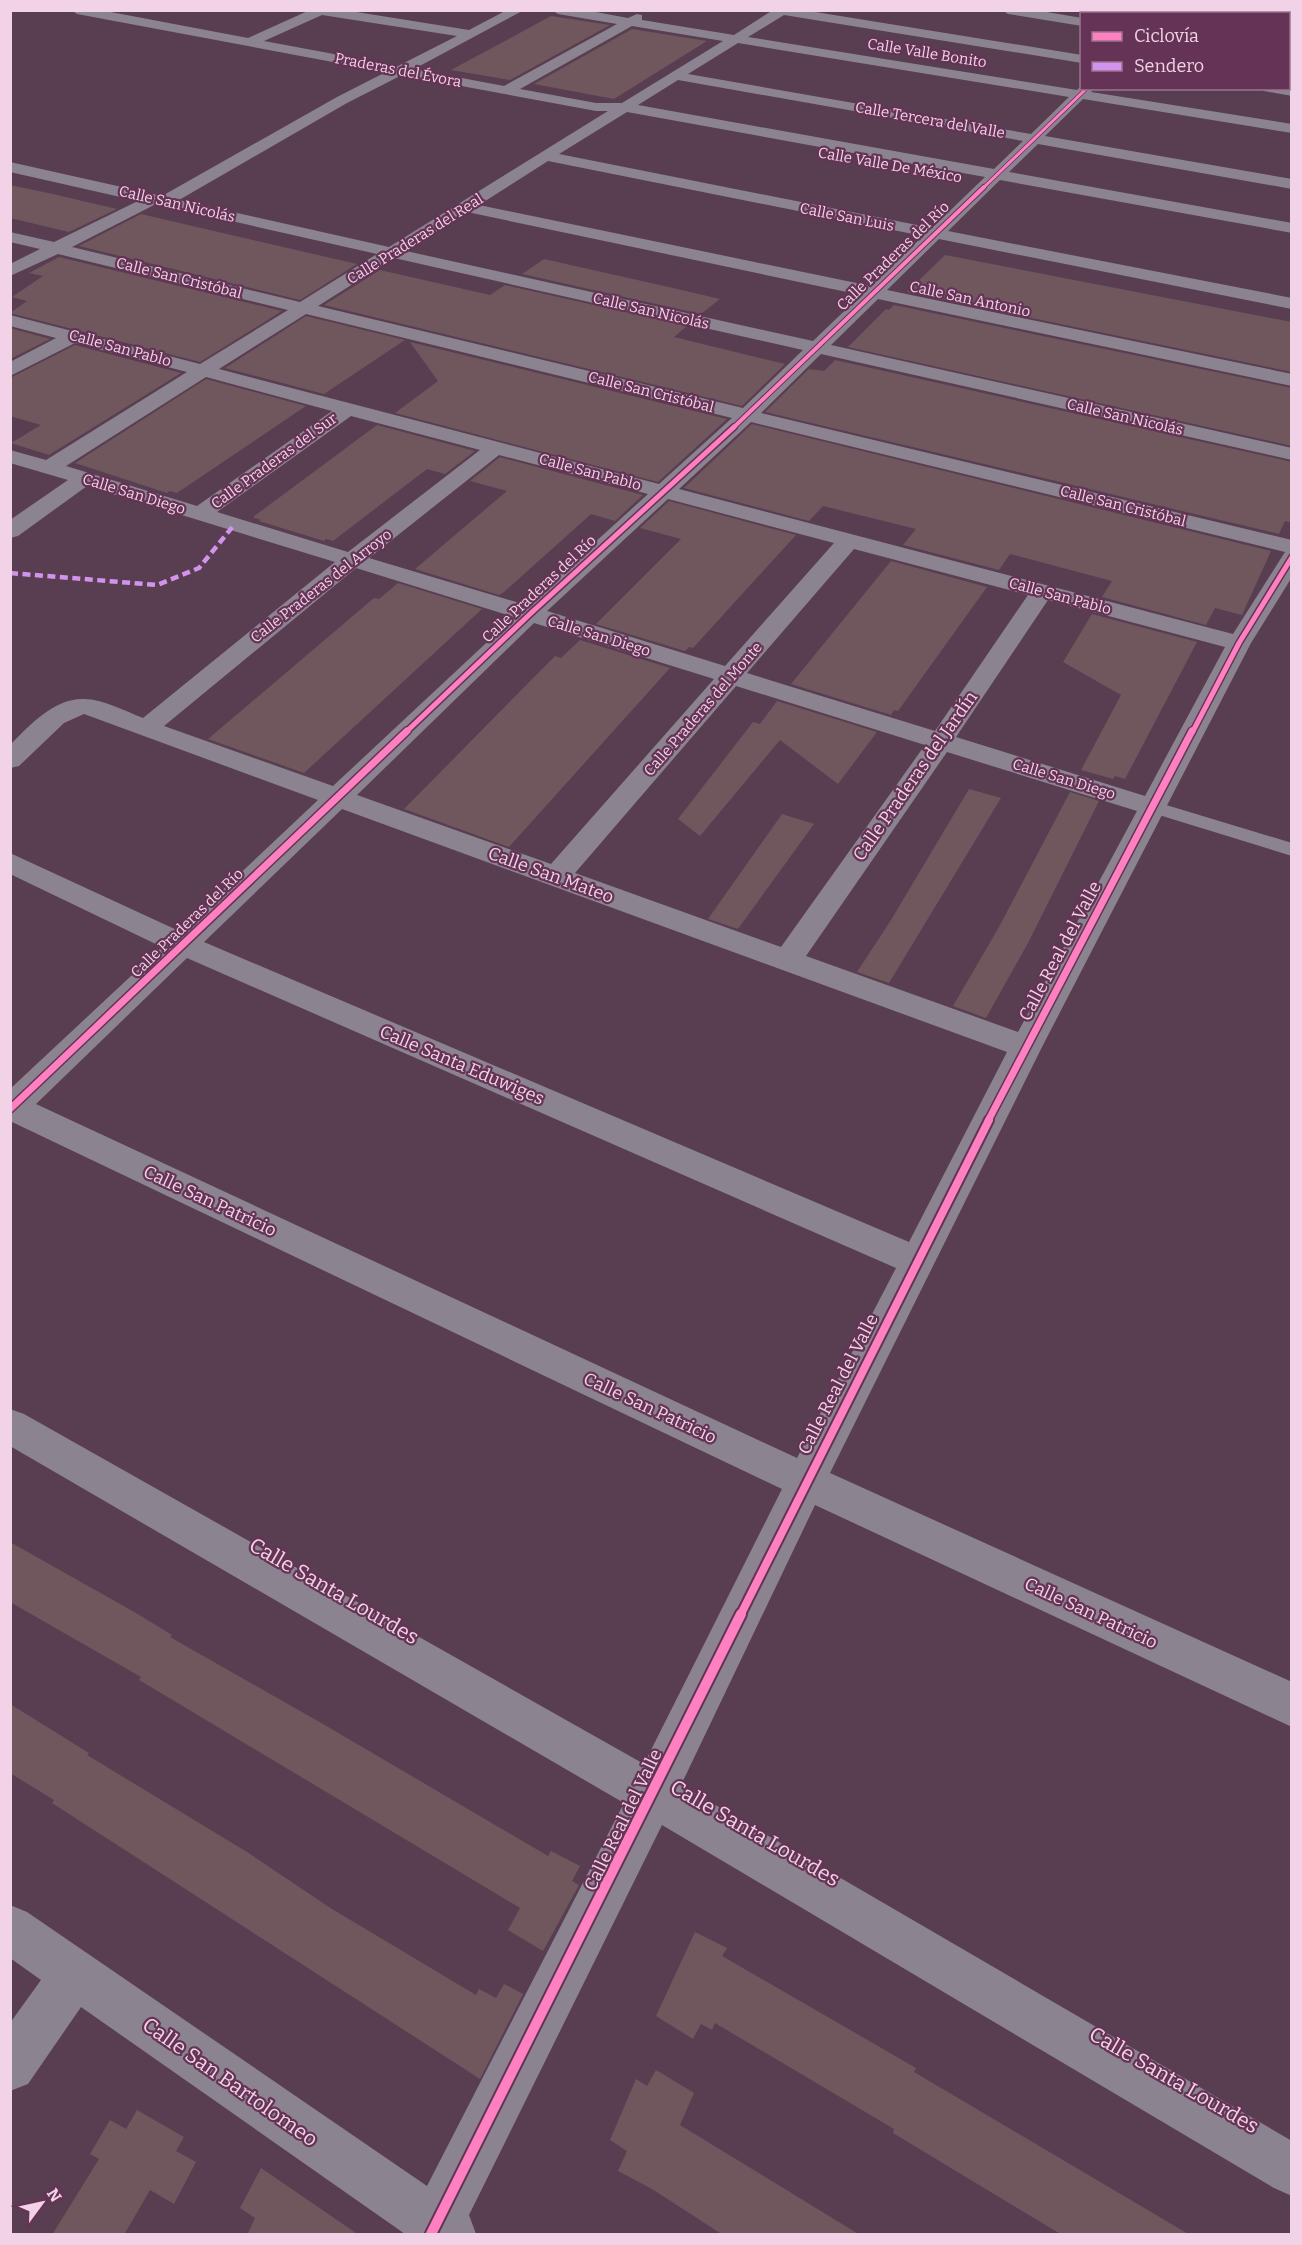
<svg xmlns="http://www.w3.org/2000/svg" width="1302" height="2245" font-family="Bitter,serif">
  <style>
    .building { fill: #6f575d }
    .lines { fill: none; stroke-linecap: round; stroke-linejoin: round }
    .service { fill: #8b8490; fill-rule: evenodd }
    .minor { fill: #8b8490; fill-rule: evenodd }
    .quiet { stroke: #d193ec; stroke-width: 4.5; stroke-dasharray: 8 4.5; stroke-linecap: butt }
    .cycleway-far5-casing { stroke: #643355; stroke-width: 4.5 }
    .cycleway-far4-casing { stroke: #643355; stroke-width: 6 }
    .cycleway-far3-casing { stroke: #643355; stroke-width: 8 }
    .cycleway-far2-casing { stroke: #643355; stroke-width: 10 }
    .cycleway-far1-casing { stroke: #643355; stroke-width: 12 }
    .cycleway-casing { stroke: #643355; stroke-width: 14 }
    .cycleway-far5 { stroke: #ff80c0; stroke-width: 3 }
    .cycleway-far4 { stroke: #ff80c0; stroke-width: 4 }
    .cycleway-far3 { stroke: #ff80c0; stroke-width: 5 }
    .cycleway-far2 { stroke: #ff80c0; stroke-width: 7 }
    .cycleway-far1 { stroke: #ff80c0; stroke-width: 8 }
    .cycleway { stroke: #ff80c0; stroke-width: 10 }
    .labels { text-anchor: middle; stroke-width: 4.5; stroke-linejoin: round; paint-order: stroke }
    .far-street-label { font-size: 15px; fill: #f1d2e6; stroke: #643355 }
    .street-label { font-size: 18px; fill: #f1d2e6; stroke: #643355 }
    .near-street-label { font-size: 21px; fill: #f1d2e6; stroke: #643355 }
  </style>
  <rect width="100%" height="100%" fill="#593e51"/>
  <!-- building -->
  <path class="building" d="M551,16L610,25L510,80L451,70Z
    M632,29L707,41L614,99L534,84Z
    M10,185L53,194L117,209L69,232L10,218Z
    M141,214L227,234L357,264L300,300L79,246Z
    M945,255L1292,322V372L907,292Z
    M59,257L282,311L200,362L10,313L27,301L12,297L43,276L29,273Z
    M544,259L673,288L720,299L701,314L522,274Z
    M380,270L490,295L505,285L687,326L674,337L785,364L742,406L324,305Z
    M894,305L1292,388V446L848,347L886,309L889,310Z
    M306,316L405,340L324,394L225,368Z
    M10,328L50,339L10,359Z
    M410,342L727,419L658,482L395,413L438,381Z
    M75,345L181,373L49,455L11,443L41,425L10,416V378Z
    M835,360L1292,462V523L1285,521L1279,534L765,412L809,369L824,371Z
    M206,379L306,406L177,493L170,491L167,493L75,463Z
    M752,424L1271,551L1242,615L1215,608L1206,625L1102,597L1112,581L1010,554L999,570L903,545L916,529L823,506L809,521L684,488Z
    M377,425L475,451L445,474L427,469L333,541L326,539L324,541L259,521L261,520L253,517Z
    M500,457L643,495L615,521L591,514L504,592L499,595L415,569L507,491L470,481Z
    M669,501L796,535L693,648L689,647L685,651L596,624L681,539L640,528Z
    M891,561L987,587L898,711L894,710L891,715L791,684Z
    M398,583L482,609L304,773L208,739L374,598L379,599Z
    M1092,614L1197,642L1125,779L1115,776L1113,779L1081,770L1121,695L1063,662Z
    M580,640L670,668L509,847L404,809L555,656L561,658Z
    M777,701L877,732L838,784L780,740L700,836L678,819L753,722L760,724Z
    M969,789L1001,798L889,983L857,972L891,920Z
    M1070,792L1099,801L1028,943L986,1018L953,1006L999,927Z
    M782,814L814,824L738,929L708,919Z
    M10,1542L136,1613L172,1635L170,1637L323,1724L548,1856L551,1851L580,1866L572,1881L579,1885L543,1951L508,1930L520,1908L176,1702L139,1680L141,1677L10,1602Z
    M10,1704L89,1753L87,1755L247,1852L332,1909L476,1995L479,1989L496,1998L504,1984L523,1994L480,2079L52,1803L54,1800L10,1773Z
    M695,1932L727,1948L722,1956L916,2068L914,2072L1190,2235H1062L893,2133L894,2129L715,2023L712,2030L701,2024L693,2039L656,2016Z
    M656,2070L694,2093L680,2125L860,2235H723L652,2189L618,2171L627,2151L610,2140L636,2079L647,2086Z
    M137,2110L184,2137L176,2151L196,2162L174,2204L150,2190L124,2235H52L99,2159L90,2154L110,2120L126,2129Z
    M261,2168L359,2235H247L255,2218L240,2208Z"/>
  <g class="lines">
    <!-- service -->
    <path class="service" d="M1153,801L1292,843V856L1146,811L1143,807L1146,803Z"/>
    <!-- minor -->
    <path class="minor" d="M71,10H100L248,38L310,10H344L469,30L507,10H524L414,69L504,86L617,24L558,14L552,10H585L628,18L637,14L642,15V20L734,35L773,10H803L1082,55V63L784,15L748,37L1077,90L1082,85V88H1094L1091,92L1292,124V133L1083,99L1045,136L1292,179V189L1038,144L1009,172L1292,223V233L1000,180L948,231L1292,298V309L939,239L887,290L1292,374V386L878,299L831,345L1292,448V460L821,354L761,413L1292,540V577L1251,643L1042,1047L830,1473L1292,1682V1727L815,1505L681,1785L1292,2141V2196L1274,2188L662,1825L469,2215L476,2234H405L81,2007L28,2084L10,2091V2023L41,1980L10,1958V1905L27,1912L427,2186L624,1803L10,1446V1409L24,1414L644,1764L782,1489L10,1121V1089L162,947L10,874V853L179,931L318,800L84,714L64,723L19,766L10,768V745C30,725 54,698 84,699C103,699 125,711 143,718L335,562L87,486L18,536L10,538V520L68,480L10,463V450L46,460L187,372L75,343L10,376V362L56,338L10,326V315L200,364L288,310L58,254L10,276V264L40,249L10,242V232L54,242L138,201L10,172V162L162,196L337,97L386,72L77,14ZM322,15L457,36L398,66L264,41ZM632,26L723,41L622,103H596L520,89ZM738,43L1069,97L1031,134L688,74ZM402,75L596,111H608L389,247L179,200L347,103ZM678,80L1023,141L994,169L638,105ZM627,112L985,177L932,228L559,154ZM548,161L923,236L871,286L479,205ZM156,204L377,254L300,302L72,247ZM467,212L861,295L813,341L406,251ZM394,258L803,350L743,408L318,306ZM306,314L732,418L659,484L219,369ZM206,377L332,411L197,506L66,466ZM351,416L480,450L348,552L217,512ZM751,422L1285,552L1233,634L679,489ZM499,455L648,494L526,605L369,558ZM668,499L834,543L725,666L547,611ZM854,549L1028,595L935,731L747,673ZM356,568L514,617L333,786L164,726ZM1048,600L1225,647L1145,796L956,737ZM534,623L714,679L551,864L357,795ZM736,686L925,745L781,947L575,873ZM947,752L1137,811L1018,1032L806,956ZM342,809L1007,1052L909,1242L204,942ZM187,958L896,1268L797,1458L36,1104Z
      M1002,10H1035L1082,18V26L1008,14Z
      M1160,10H1173L1171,14H1158Z
      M1251,10H1279L1284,14H1256Z
      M1288,48L1292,49V57L1288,56Z
      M1288,87L1292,88V96L1264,91L1262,88Z"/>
    <!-- quiet -->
    <path class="quiet" d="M10,573L157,585L199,568L234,525"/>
    <defs>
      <path id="cycleway-far5" d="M982,189L1087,88"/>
      <path id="cycleway-far4" d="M733,428L984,187"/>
      <path id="cycleway-far3" d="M405,733L530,614L734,427
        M1192,733L1239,643L1292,557"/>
      <path id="cycleway-far2" d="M10,1109L407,731
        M988,1121L1192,731"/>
      <path id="cycleway-far1" d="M740,1616L989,1120"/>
      <path id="cycleway" d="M431,2234L741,1614"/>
    </defs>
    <!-- cycleway-far5 casing -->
    <use href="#cycleway-far5" class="cycleway-far5-casing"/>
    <!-- cycleway-far4 casing -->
    <use href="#cycleway-far4" class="cycleway-far4-casing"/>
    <!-- cycleway-far3 casing -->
    <use href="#cycleway-far3" class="cycleway-far3-casing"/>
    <!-- cycleway-far2 casing -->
    <use href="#cycleway-far2" class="cycleway-far2-casing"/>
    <!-- cycleway-far1 casing -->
    <use href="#cycleway-far1" class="cycleway-far1-casing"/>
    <!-- cycleway casing -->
    <use href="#cycleway" class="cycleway-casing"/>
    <!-- cycleway-far5 -->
    <use href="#cycleway-far5" class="cycleway-far5"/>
    <!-- cycleway-far4 -->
    <use href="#cycleway-far4" class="cycleway-far4"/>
    <!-- cycleway-far3 -->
    <use href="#cycleway-far3" class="cycleway-far3"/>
    <!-- cycleway-far2 -->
    <use href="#cycleway-far2" class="cycleway-far2"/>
    <!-- cycleway-far1 -->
    <use href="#cycleway-far1" class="cycleway-far1"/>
    <!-- cycleway -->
    <use href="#cycleway" class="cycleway"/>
  </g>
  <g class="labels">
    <!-- far-street labels -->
    <g class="far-street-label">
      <text transform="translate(927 53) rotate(9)" y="5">Calle Valle Bonito</text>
      <text transform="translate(398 70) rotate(11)" y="5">Praderas del Évora</text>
      <text transform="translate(930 120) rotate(10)" y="5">Calle Tercera del Valle</text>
      <text transform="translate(890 165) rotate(10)" y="5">Calle Valle De México</text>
      <text transform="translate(177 204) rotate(13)" y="5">Calle San Nicolás</text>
      <text transform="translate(847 217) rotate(11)" y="5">Calle San Luis</text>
      <text transform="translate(415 239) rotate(-32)" y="5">Calle Praderas del Real</text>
      <text transform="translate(893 256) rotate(-44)" y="5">Calle Praderas del Río</text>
      <text transform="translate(179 278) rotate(14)" y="5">Calle San Cristóbal</text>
      <text transform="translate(970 299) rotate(12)" y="5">Calle San Antonio</text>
      <text transform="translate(651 311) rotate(13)" y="5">Calle San Nicolás</text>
      <text transform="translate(120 348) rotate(15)" y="5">Calle San Pablo</text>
      <text transform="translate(651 392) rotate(14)" y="5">Calle San Cristóbal</text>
      <text transform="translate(1125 417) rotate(13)" y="5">Calle San Nicolás</text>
      <text transform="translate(274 461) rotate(-36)" y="5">Calle Praderas del Sur</text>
      <text transform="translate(590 472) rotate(15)" y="5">Calle San Pablo</text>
      <text transform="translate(134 494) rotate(17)" y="5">Calle San Diego</text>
      <text transform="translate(1123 506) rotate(14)" y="5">Calle San Cristóbal</text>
      <text transform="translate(321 586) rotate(-38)" y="5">Calle Praderas del Arroyo</text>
      <text transform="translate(539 589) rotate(-43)" y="5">Calle Praderas del Río</text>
      <text transform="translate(1060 596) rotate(15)" y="5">Calle San Pablo</text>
      <text transform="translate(599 636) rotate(17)" y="5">Calle San Diego</text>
      <text transform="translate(703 709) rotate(-49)" y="5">Calle Praderas del Monte</text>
      <text transform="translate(1064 779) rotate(17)" y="5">Calle San Diego</text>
      <text transform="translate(187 923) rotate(-44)" y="5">Calle Praderas del Río</text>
    </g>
    <!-- street labels -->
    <g class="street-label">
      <text transform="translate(915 776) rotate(-55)" y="6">Calle Praderas del Jardín</text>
      <text transform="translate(551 875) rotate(20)" y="6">Calle San Mateo</text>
      <text transform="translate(1060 951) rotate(-62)" y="6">Calle Real del Valle</text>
      <text transform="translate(462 1065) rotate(23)" y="6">Calle Santa Eduwiges</text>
      <text transform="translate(210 1201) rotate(25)" y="6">Calle San Patricio</text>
      <text transform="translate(838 1384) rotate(-63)" y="6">Calle Real del Valle</text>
      <text transform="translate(650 1408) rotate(25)" y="6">Calle San Patricio</text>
      <text transform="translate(1091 1613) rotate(25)" y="6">Calle San Patricio</text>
      <text transform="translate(623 1820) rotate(-64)" y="6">Calle Real del Valle</text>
    </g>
    <!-- near-street labels -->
    <g class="near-street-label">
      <text transform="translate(334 1591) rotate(30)" y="7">Calle Santa Lourdes</text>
      <text transform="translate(755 1833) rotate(30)" y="7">Calle Santa Lourdes</text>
      <text transform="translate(1174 2080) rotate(30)" y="7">Calle Santa Lourdes</text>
      <text transform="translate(230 2082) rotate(35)" y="7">Calle San Bartolomeo</text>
    </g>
  </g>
  <!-- border -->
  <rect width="1302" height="2245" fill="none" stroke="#f1d2e6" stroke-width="24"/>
  <!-- legend -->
  <rect x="1080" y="12" width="210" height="78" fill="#643355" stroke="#9c738f" stroke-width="1.5"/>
  <rect x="1092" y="32" width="30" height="9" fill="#ff80c0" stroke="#9c738f" stroke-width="1.5"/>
  <text x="1134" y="42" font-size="18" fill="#f1d2e6">Ciclovía</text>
  <rect x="1092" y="62" width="30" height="9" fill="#d193ec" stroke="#9c738f" stroke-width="1.5"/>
  <text x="1134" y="72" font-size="18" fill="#f1d2e6">Sendero</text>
  <!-- north arrow -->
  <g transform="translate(42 2203) rotate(57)" stroke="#643355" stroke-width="4.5" paint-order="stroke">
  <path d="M0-4.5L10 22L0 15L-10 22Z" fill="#f1d2e6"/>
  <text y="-9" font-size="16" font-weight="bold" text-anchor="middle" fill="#f1d2e6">N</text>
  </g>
</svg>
